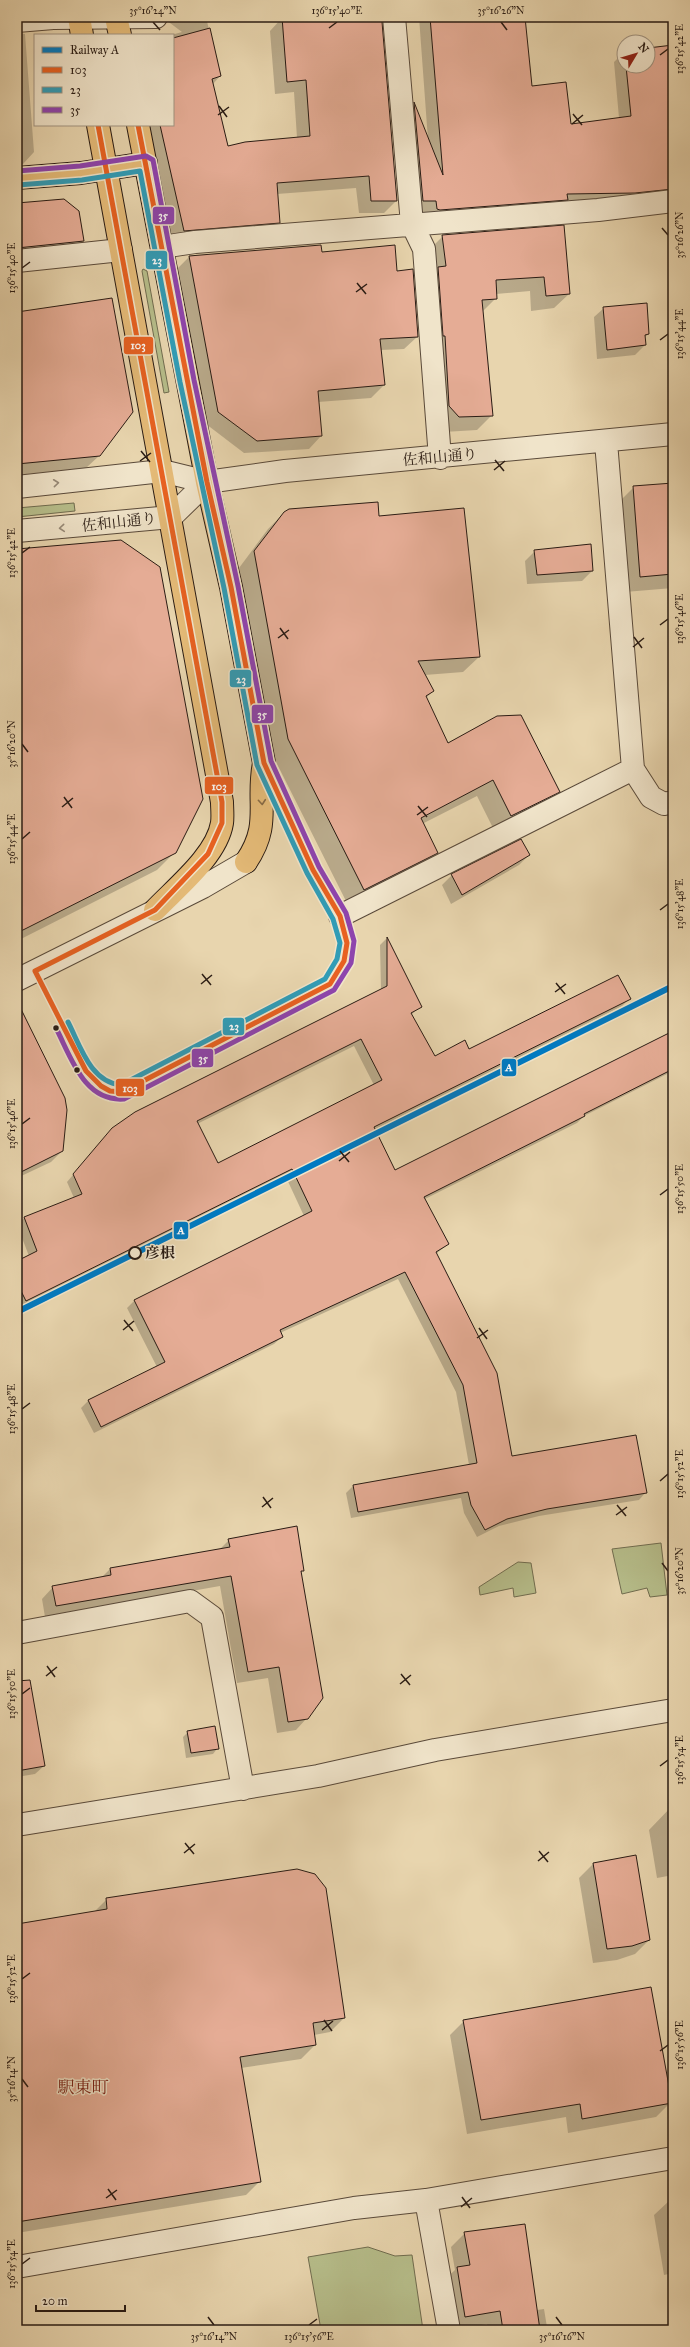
<svg xmlns="http://www.w3.org/2000/svg" width="690" height="2347" font-family="'IM FELL Great Primer','Noto Serif JP',serif">
  <style>
    .green { fill: #b6bd8a; stroke: #706c4f }
    .shadow { fill: #0003; fill-rule: evenodd }
    .building { fill: #e5ac95; stroke: #2a1c14; fill-rule: evenodd }
    .lines { fill: none; stroke-linecap: round; stroke-linejoin: round }
    .minor-casing { stroke: #5a4a3a; stroke-width: 24 }
    .major-casing { stroke: #2a1c14; stroke-width: 24 }
    .minor { stroke: #f0e4ca; stroke-width: 22 }
    .major { stroke: #e4ba77; stroke-width: 22 }
    .bus-1-casing { stroke: #f0e4ca; stroke-width: 8 }
    .bus-2-casing { stroke: #f0e4ca; stroke-width: 8 }
    .bus-3-casing { stroke: #f0e4ca; stroke-width: 8 }
    .bus-1 { stroke: #e86121; stroke-width: 5 }
    .bus-2 { stroke: #319cb6; stroke-width: 5 }
    .bus-3 { stroke: #8e44ad; stroke-width: 5 }
    .rail-1-casing { stroke: #f0e4ca; stroke-width: 9 }
    .rail-1 { stroke: #007ac2; stroke-width: 6 }
    .oneway { stroke: #978a78 }
    .oneway2 { stroke: #876b46 }
    .ticks { fill: none; stroke: #2a1c14; stroke-width: 1.5 }
    .bus-dot { fill: #2a1c14; stroke: #f0e4ca; stroke-width: 1.5 }
    .stop-dot { fill: #f0e4ca; stroke: #2a1c14; stroke-width: 2 }
    .labels { text-anchor: middle; stroke-width: 3; stroke-linejoin: round; paint-order: stroke }
    .street-label { font-size: 15px; fill: #2a1c14; stroke: #f0e4ca }
    .stop-label { font-size: 15px; font-weight: bold; fill: #2a1c14; stroke: #f0e4ca; text-anchor: start }
    .quarter-label { font-size: 17px; fill: #7a1f14; stroke: #f0e4ca }
    .line-badge { stroke: #f0e4ca; stroke-width: 1.5 }
    .badge-label { font-size: 11px; text-anchor: middle; font-weight: bold; fill: #fff }
    .neatline { fill: none; stroke: #2a1c14; stroke-width: 1.5 }
    .ticks-label { font-size: 10px; text-anchor: middle; fill: #2a1c14 }
  </style>
  <rect width="100%" height="100%" fill="#e8d5ae"/>
  <filter id="stains"><feTurbulence type="fractalNoise" baseFrequency=".005" numOctaves="4"/><feColorMatrix values="0 0 0 0 .2 0 0 0 0 .09 0 0 0 0 .02 0 0 0 .5 -.17"/></filter>
  <radialGradient id="worn" r=".72"><stop offset=".6" stop-color="#630" stop-opacity="0"/><stop offset="1" stop-color="#630" stop-opacity=".3"/></radialGradient>
  <!-- green -->
  <path class="green" d="M143,269L147,271L169,392L164,393L142,271Z
    M74,503L75,511L17,517V508Z
    M661,1543L667,1595L650,1597L647,1588L622,1594L612,1549Z
    M518,1562L531,1563L536,1593L514,1597L513,1588L480,1595L479,1587Z
    M368,2247L395,2256L412,2255L423,2330H321L308,2257Z"/>
  <!-- shadow -->
  <path class="shadow" d="M162,17H206L220,76L213,84L228,147L297,138L294,92L275,94L270,31L282,18L375,17L396,201L384,213H359L356,188L277,194L279,222L267,235L172,243L145,125H173L171,35L182,32Z
    M419,17H524L531,87L570,125L619,118L614,62L624,52V66H648V49L666,47L673,42V192L426,220L425,212H412L403,114L414,104L428,140Z
    M17,33L25,34L34,152L23,164H17Z
    M17,204L83,241L72,252L17,257Z
    M563,226L569,294L554,308L531,311L530,291L496,294V298L482,312L492,415L477,430L444,432L428,251L443,236Z
    M321,253L396,272L417,337L404,349L380,350L384,385L371,398L318,402L321,436L309,449L244,453L206,424L177,269L189,257Z
    M604,308L648,334L644,338L645,345L635,355L597,359L594,317Z
    M17,314L100,455L86,468L17,475Z
    M673,484V588L625,592L618,503L634,487Z
    M284,513L378,517L479,657L463,672L425,675L433,691L426,698L448,745L559,791L543,807L495,832L477,796L422,824L437,853L421,869L348,905L273,756L239,568L268,529Z
    M17,550L175,852L157,870L17,941Z
    M535,551L592,571L582,581L527,584L525,561Z
    M529,855L519,865L451,904L442,885L452,875Z
    M386,939L420,1007L411,1015L434,1057L469,1050L629,999L622,1006L374,1130L395,1171L673,1032V1071L584,1116L577,1123L425,1199L448,1244L436,1254L511,1458L646,1492L639,1500L539,1516L499,1526L477,1537L464,1513L461,1498L351,1518L346,1493L353,1486L469,1465L456,1392L398,1279L280,1333L282,1337L274,1344L94,1433L81,1408L88,1401L157,1367L127,1308L134,1301L304,1216L285,1175L19,1308L17,1304V1262L29,1256L17,1225L24,1218L74,1198L67,1182L105,1137L381,990L380,945ZM354,1046L374,1085L217,1164L197,1124Z
    M17,1017L62,1151L51,1162L17,1178Z
    M229,1540L303,1570L300,1573L307,1718L296,1730L277,1733L268,1678L237,1683L220,1586L45,1617L42,1599L53,1587L101,1578L110,1569L219,1550Z
    M17,1720L44,1766L35,1774L17,1777Z
    M188,1732L217,1749L213,1754L186,1758L183,1737Z
    M673,1805V1875L657,1878L649,1830Z
    M635,1856L649,1940L635,1954L617,1960L593,1963L579,1878L593,1864Z
    M107,1899L344,2018L330,2032L314,2035L315,2045L301,2059L241,2068L260,2181L246,2195L17,2233V1925L93,1913Z
    M464,2021L670,2103L656,2117L568,2133L566,2117L467,2134L450,2035Z
    M673,2200V2273L664,2275L654,2215L669,2201Z
    M465,2233L537,2310L544,2309L547,2327L561,2324L562,2330H488L487,2324L453,2330L443,2281L455,2270L451,2247Z"/>
  <!-- building -->
  <path class="building" d="M282,17H377L382,22L397,201H371L369,176L277,183L280,223L184,231L160,125H173V38L210,28L221,76L212,79L228,146L245,142L310,136L306,80L287,82Z
    M430,17H525L532,86L566,82L571,124L631,116L626,66H648V48L673,45V189L635,193L567,194L568,200L440,210L437,209L436,201H423L414,102L443,175Z
    M64,199L79,211L84,241L17,248V203Z
    M564,225L570,294L546,296L544,277L496,280L497,299L482,300L493,416L459,417L449,406L445,336H443L438,267L446,266L442,235Z
    M321,245L322,252L395,245L397,271L413,269L418,337L380,339L385,385L318,391L322,436L257,441L218,412L189,256Z
    M112,298L133,412L100,456L17,464V312Z
    M647,303L649,334L645,335L646,345L607,350L603,307Z
    M673,483V574L640,577L633,486Z
    M378,502L379,516L464,508L480,657L418,661L434,691L426,696L448,743L497,716L521,715L560,792L511,816L493,780L421,818L438,853L364,890L288,739L254,551L284,512L289,509Z
    M121,540L160,567L203,799L176,853L17,933V549Z
    M591,544L593,571L537,575L534,550Z
    M521,839L530,855L462,895L451,874Z
    M387,937L422,1007L411,1013L435,1056L465,1040L469,1049L618,975L631,999L374,1127L395,1170L673,1031V1069L584,1114L585,1116L424,1197L449,1244L436,1252L497,1373L512,1456L636,1435L647,1493L547,1509L507,1519L485,1530L471,1505L468,1492L358,1512L353,1485L477,1463L463,1385L405,1272L280,1330L283,1337L101,1427L88,1400L165,1362L134,1300L312,1211L292,1169L26,1301L17,1283V1261L37,1251L24,1217L82,1194L73,1174L112,1128L135,1112L387,986ZM361,1039L382,1080L218,1163L197,1121Z
    M17,1001L65,1098L67,1110L63,1151L17,1174Z
    M297,1526L304,1571H301L323,1698L308,1719L288,1722L279,1667L248,1672L231,1576L56,1606L52,1586L111,1575L110,1568L230,1547L228,1539Z
    M30,1680L45,1766L17,1771V1681Z
    M215,1726L219,1749L191,1753L187,1731Z
    M636,1855L650,1940L632,1946L607,1949L593,1863Z
    M297,1869L315,1874L326,1888L345,2018L313,2023L316,2045L240,2057L261,2182L17,2222V1924L107,1909L106,1898Z
    M651,1987L672,2103L582,2119L580,2104L481,2120L463,2020Z
    M525,2224L540,2330H503L500,2311L465,2317L457,2267L470,2265L464,2232Z"/>
  <g class="lines">
    <defs>
      <path id="minor" d="M394,17L412,224L424,249L440,458
        M17,21L53,18L156,17
        M162,247L195,242L598,210L673,201
        M17,261L121,250
        M606,442L633,769L651,797L664,804L673,802
        M17,487L162,471L207,482L285,471L673,434
        M17,531L171,517L207,482
        M340,916L633,769
        M17,980L203,887L246,862
        M17,1633L190,1601L212,1617L243,1789
        M17,1825L318,1776L435,1750L673,1710
        M426,2200L449,2330
        M17,2267L354,2208L426,2200L673,2158"/>
      <path id="major" d="M79,17L82,35
        M116,17L120,35
        M98,125L222,802C222,808 223,816 222,823C217,855 177,887 155,910
        M138,125L207,482L231,587L264,763C256,803 272,824 246,862
        M17,178L81,173L146,163"/>
    </defs>
    <!-- minor casing -->
    <use href="#minor" class="minor-casing"/>
    <!-- major casing -->
    <use href="#major" class="major-casing"/>
    <!-- minor -->
    <use href="#minor" class="minor"/>
    <!-- major -->
    <use href="#major" class="major"/>
    <defs>
      <path id="bus-1" d="M98,125L222,802V823L208,854L155,910L35,971L86,1071L101,1086L110,1091L122,1092L330,984L344,961L347,943L340,916L313,870L264,763L231,587L207,482L138,125"/>
      <path id="bus-2" d="M18,185L82,180L140,171L180,382L224,588L257,765L307,873L333,919L340,943L337,959L325,979L121,1085C90,1082 80,1045 68,1022"/>
      <path id="bus-3" d="M17,171L80,166L146,156L153,160L194,380L238,586L271,761L319,867L346,913L354,941L351,963L334,990L124,1099C84,1102 71,1057 56,1028"/>
    </defs>
    <!-- bus-1 casing -->
    <use href="#bus-1" class="bus-1-casing"/>
    <!-- bus-2 casing -->
    <use href="#bus-2" class="bus-2-casing"/>
    <!-- bus-3 casing -->
    <use href="#bus-3" class="bus-3-casing"/>
    <!-- bus-1 -->
    <use href="#bus-1" class="bus-1"/>
    <!-- bus-2 -->
    <use href="#bus-2" class="bus-2"/>
    <!-- bus-3 -->
    <use href="#bus-3" class="bus-3"/>
    <defs>
      <path id="rail-1" d="M17,1312L673,986"/>
    </defs>
    <!-- rail-1 casing -->
    <use href="#rail-1" class="rail-1-casing"/>
    <!-- rail-1 -->
    <use href="#rail-1" class="rail-1"/>
  </g>
  <!-- one-way arrows -->
  <defs><path id="oneway-chevron" d="M-2-3.5L2.5 0L-2 3.5" fill="none" stroke-width="1.6" stroke-linecap="round" stroke-linejoin="round"/></defs>
  <g class="oneway">
    <use href="#oneway-chevron" transform="translate(56 483) rotate(-6)"/>
    <use href="#oneway-chevron" transform="translate(62 528) rotate(175)"/>
  </g>
  <use class="oneway2" href="#oneway-chevron" transform="translate(262 802) rotate(85)"/>
  <!-- ticks -->
  <path class="ticks" d="M153,22L160,30M501,22L507,30M329,28L337,22M660,55L668,49M219,106L227,117M573,114L582,125M218,115L229,107M572,124L583,115M662,228L668,235M22,268L30,262M357,283L366,294M356,292L367,284M660,340L668,334M141,451L150,462M495,460L504,471M140,461L151,453M494,470L505,461M22,553L30,547M660,625L668,619M280,628L288,639M634,637L642,648M278,638L289,630M633,647L644,638M22,744L28,752M64,797L72,808M418,806L427,817M62,807L73,798M417,815L428,807M22,839L30,832M660,910L668,904M202,974L211,985M556,983L565,994M201,984L212,975M555,992L566,984M22,1124L30,1118M340,1151L349,1162M339,1161L350,1152M660,1195L668,1189M124,1320L133,1331M479,1328L487,1339M123,1330L134,1321M477,1338L488,1330M22,1409L30,1403M660,1481L668,1474M263,1497L271,1508M617,1505L626,1516M262,1507L273,1498M616,1515L627,1507M662,1563L668,1571M47,1666L55,1677M401,1674L410,1685M46,1676L57,1667M400,1684L411,1675M22,1694L30,1688M660,1766L668,1760M185,1843L194,1854M539,1851L548,1862M184,1853L195,1844M538,1861L549,1852M22,1979L30,1973M324,2020L332,2031M322,2030L333,2021M660,2051L668,2045M22,2079L28,2087M108,2189L116,2200M462,2197L470,2208M106,2198L117,2190M461,2207L472,2198M22,2264L30,2258M208,2317L214,2325M556,2317L562,2325M309,2325L317,2319"/>
  <!-- markers -->
  <g class="bus-dot">
    <circle cx="56" cy="1028" r="3.5"/>
    <circle cx="77" cy="1070" r="3.5"/>
  </g>
  <circle class="stop-dot" cx="135" cy="1253" r="6"/>
  <g class="labels">
    <!-- street labels -->
    <g class="street-label">
      <text transform="translate(440 457) rotate(-5)" y="5">佐和山通り</text>
      <text transform="translate(119 522) rotate(-6)" y="5">佐和山通り</text>
    </g>
    <!-- stop labels -->
    <g class="stop-label">
      <text x="145" y="1258">彦根</text>
    </g>
    <!-- quarter labels -->
    <g class="quarter-label">
      <text x="83" y="2093">駅東町</text>
    </g>
  </g>
  <g class="line-badge">
    <rect x="152" y="206" width="23" height="19" rx="4" fill="#8e44ad"/>
    <rect x="145" y="250" width="23" height="20" rx="4" fill="#319cb6"/>
    <rect x="123" y="336" width="31" height="19" rx="4" fill="#e86121"/>
    <rect x="229" y="669" width="23" height="19" rx="4" fill="#319cb6"/>
    <rect x="251" y="704" width="23" height="20" rx="4" fill="#8e44ad"/>
    <rect x="204" y="776" width="30" height="19" rx="4" fill="#e86121"/>
    <rect x="222" y="1017" width="23" height="19" rx="4" fill="#319cb6"/>
    <rect x="191" y="1048" width="23" height="20" rx="4" fill="#8e44ad"/>
    <rect x="501" y="1058" width="16" height="19" rx="4" fill="#007ac2"/>
    <rect x="115" y="1078" width="30" height="19" rx="4" fill="#e86121"/>
    <rect x="173" y="1221" width="16" height="19" rx="4" fill="#007ac2"/>
  </g>
  <g class="badge-label">
    <text x="163" y="219">35</text>
    <text x="157" y="264">23</text>
    <text x="138" y="349">103</text>
    <text x="241" y="683">23</text>
    <text x="262" y="718">35</text>
    <text x="219" y="790">103</text>
    <text x="234" y="1030">23</text>
    <text x="203" y="1062">35</text>
    <text x="509" y="1071">A</text>
    <text x="130" y="1092">103</text>
    <text x="181" y="1234">A</text>
  </g>
  <!-- margin -->
  <rect width="690" height="2347" fill="none" stroke="#e8d5ae" stroke-width="44"/>
  <!-- legend -->
  <rect x="34" y="34" width="140" height="92" fill="#f0e4ca" stroke="#a19481"/>
  <rect x="42" y="47" width="20" height="6" fill="#007ac2" stroke="#a19481"/>
  <text x="70" y="54" font-size="12" fill="#2a1c14">Railway A</text>
  <rect x="42" y="67" width="20" height="6" fill="#e86121" stroke="#a19481"/>
  <text x="70" y="74" font-size="12" fill="#2a1c14">103</text>
  <rect x="42" y="87" width="20" height="6" fill="#319cb6" stroke="#a19481"/>
  <text x="70" y="94" font-size="12" fill="#2a1c14">23</text>
  <rect x="42" y="107" width="20" height="6" fill="#8e44ad" stroke="#a19481"/>
  <text x="70" y="114" font-size="12" fill="#2a1c14">35</text>
  <!-- north arrow -->
  <g transform="translate(636 54) rotate(52)"><circle r="19" fill="#f0e4ca" stroke="#a19481"/>
  <path d="M0-3L7 15L0 10L-7 15Z" fill="#8f2418"/>
  <text y="-6" font-size="11" font-weight="bold" text-anchor="middle" fill="#2a1c14">N</text>
  </g>
  <!-- scale -->
  <path d="M36 2305v6h89v-6" fill="none" stroke="#2a1c14" stroke-width="2"/>
  <text x="42" y="2305" font-size="12" fill="#2a1c14" stroke="#f0e4ca" stroke-width="3" paint-order="stroke">20 m</text>
  <rect x="22" y="22" width="646" height="2303" class="neatline"/>
  <g class="ticks-label">
    <text x="153" y="14">35°16'24"N</text>
    <text x="337" y="14">136°15'40"E</text>
    <text x="501" y="14">35°16'26"N</text>
    <text transform="translate(679 49) rotate(-90)" y="4">136°15'42"E</text>
    <text transform="translate(679 235) rotate(-90)" y="4">35°16'26"N</text>
    <text transform="translate(11 268) rotate(-90)" y="4">136°15'40"E</text>
    <text transform="translate(679 334) rotate(-90)" y="4">136°15'44"E</text>
    <text transform="translate(11 553) rotate(-90)" y="4">136°15'42"E</text>
    <text transform="translate(679 619) rotate(-90)" y="4">136°15'46"E</text>
    <text transform="translate(11 744) rotate(-90)" y="4">35°16'20"N</text>
    <text transform="translate(11 839) rotate(-90)" y="4">136°15'44"E</text>
    <text transform="translate(679 904) rotate(-90)" y="4">136°15'48"E</text>
    <text transform="translate(11 1124) rotate(-90)" y="4">136°15'46"E</text>
    <text transform="translate(679 1189) rotate(-90)" y="4">136°15'50"E</text>
    <text transform="translate(11 1409) rotate(-90)" y="4">136°15'48"E</text>
    <text transform="translate(679 1474) rotate(-90)" y="4">136°15'52"E</text>
    <text transform="translate(679 1571) rotate(-90)" y="4">35°16'20"N</text>
    <text transform="translate(11 1694) rotate(-90)" y="4">136°15'50"E</text>
    <text transform="translate(679 1760) rotate(-90)" y="4">136°15'54"E</text>
    <text transform="translate(11 1979) rotate(-90)" y="4">136°15'52"E</text>
    <text transform="translate(679 2045) rotate(-90)" y="4">136°15'56"E</text>
    <text transform="translate(11 2079) rotate(-90)" y="4">35°16'14"N</text>
    <text transform="translate(11 2264) rotate(-90)" y="4">136°15'54"E</text>
    <text x="214" y="2340">35°16'14"N</text>
    <text x="309" y="2340">136°15'56"E</text>
    <text x="562" y="2340">35°16'16"N</text>
  </g>
  <rect width="100%" height="100%" filter="url(#stains)"/>
  <rect width="100%" height="100%" fill="url(#worn)"/>
</svg>
